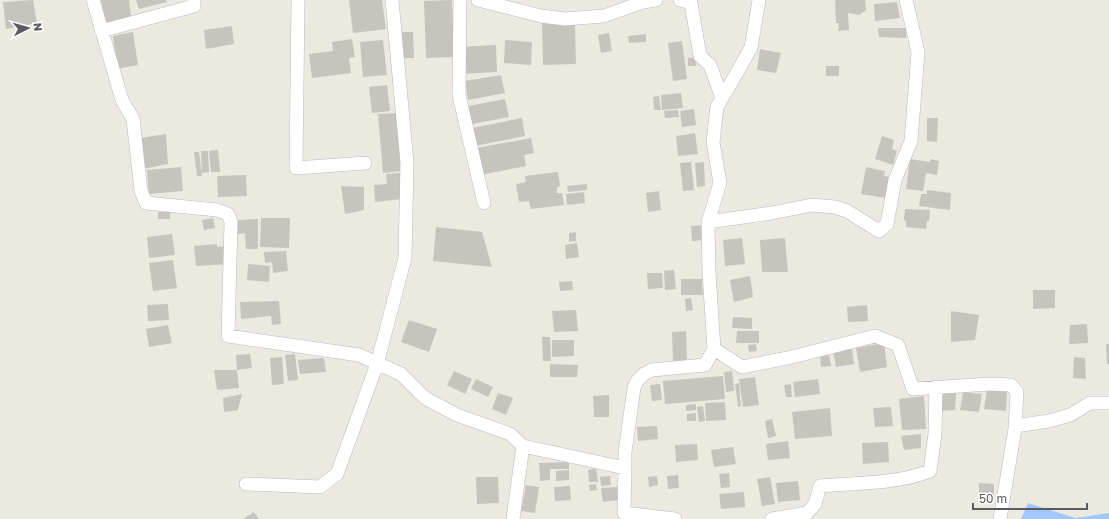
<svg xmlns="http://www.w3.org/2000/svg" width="1109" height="519" font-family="'Golos Text',sans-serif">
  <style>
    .water { fill: #9fc9fc }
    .building { fill: #c6c4bd }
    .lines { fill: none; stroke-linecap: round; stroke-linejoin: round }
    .minor-casing { stroke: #b8b9bf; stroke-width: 14 }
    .minor { stroke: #fff; stroke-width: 13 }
  </style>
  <rect width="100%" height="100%" fill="#eceae0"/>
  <!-- water -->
  <path class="water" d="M1028,503L1075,518L1109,513V519H1021Z"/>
  <!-- building -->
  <path class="building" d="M33,0L37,23L6,29L3,2Z
    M101,0H129L131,16L106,26Z
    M136,0H166L167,2L139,9Z
    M349,0H382L386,29L353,33Z
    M452,0L454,57L426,58L424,1Z
    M835,0H865L866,10L859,15L848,13L849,30L838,31L839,23H836Z
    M897,2L900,18L875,21L874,4Z
    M575,22L576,64L543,65L542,23Z
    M232,26L234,44L206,49L204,30Z
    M878,28H907L906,38L879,37Z
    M133,32L138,65L117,69L113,36Z
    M401,32H413L414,58H402Z
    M609,33L612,51L601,53L598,35Z
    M646,34V42L629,43L628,36Z
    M352,39L355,57L349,58L351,73L312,78L309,54L333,51L332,42Z
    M383,40L387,75L363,77L360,42Z
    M505,40L532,42L531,65L504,63Z
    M682,41L687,79L673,81L668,43Z
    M496,45L497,72L460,74L458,47Z
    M760,49L781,53L776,73L757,70Z
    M695,57L696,66H688V58Z
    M826,66H839V76H826Z
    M501,75L505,93L468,100L465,81Z
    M387,85L390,111L372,113L369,87Z
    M681,93L683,108L662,110L661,95Z
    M659,96L661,110H654L653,97Z
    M505,99L509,117L467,125L463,107Z
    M694,109L696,125L682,127L680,111Z
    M678,110L679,117L665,118L664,111Z
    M396,113L401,171L383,173L378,114Z
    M522,118L525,136L470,147L467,129Z
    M927,118H938L937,142L927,141Z
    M695,133L698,154L678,156L676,136Z
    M166,134L168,164L143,169L141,138Z
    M882,136L894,140L892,149L897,151L893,165L875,159Z
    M531,138L534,153L524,155L526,166L475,176L471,149Z
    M218,150L220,172H211L209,151Z
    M201,151H208L209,172L202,173Z
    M194,152H199L202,176H197Z
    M910,159L930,162V159L939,161L937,175L926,173L923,191L906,189Z
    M691,162L694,190L683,191L680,163Z
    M704,162L705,186L697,187L695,163Z
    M181,167L183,191L149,194L147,170Z
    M866,167L885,171L884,176L890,177L886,198L861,194Z
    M558,172L560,186L557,188V193H562L564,205L531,209L529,201L519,202L516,184L526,182L525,176Z
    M400,173L402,199L375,202L374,185L387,184L386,174Z
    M246,175L247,196L218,197L217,176Z
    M587,184V190L568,192L567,186Z
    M341,186L364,187V210L345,214Z
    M927,190L951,193L950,210L919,206L921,194H927Z
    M659,191L661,210L648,212L646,193Z
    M584,192L585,203L567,205L566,194Z
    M905,209L930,210L929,221H927L926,229L906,227V221L904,220Z
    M158,212H170V219H158Z
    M213,218L215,228L204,230L202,220Z
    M261,218H290L289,248L260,247Z
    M258,219V249H246L245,233L238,234V220Z
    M705,225L706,240L692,241L691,226Z
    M436,227L482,232L492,267L433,261Z
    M576,232V241L569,242V233Z
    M172,234L175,255L149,258L147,237Z
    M742,238L745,264L725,266L723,240Z
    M785,238L788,272H762L760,240Z
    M577,243L579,257L566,259L565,245Z
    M217,244V247L228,246L229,264L196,266L194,246Z
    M286,251L288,271L273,273L272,262L265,263L264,252Z
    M173,260L177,288L153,291L149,263Z
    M248,264L270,266L269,282L247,280Z
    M674,270L676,289L665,290L664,271Z
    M647,273H662L663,288L648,289Z
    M750,276L753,297L734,302L730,280Z
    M681,279H702L703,295H681Z
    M572,281L573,290L560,291L559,282Z
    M1033,290H1055V308L1033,309Z
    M691,298L693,310L686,311L685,299Z
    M279,301L281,324L272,325L271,316L241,319L240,302Z
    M168,304L169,320L148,321L147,305Z
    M867,305L868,321L848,322L847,307Z
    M576,310L578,331L554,332L552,311Z
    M951,311L979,315L975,340L951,342Z
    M733,317L752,318V329L732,328Z
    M409,320L437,329L429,352L401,342Z
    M1087,324L1088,343L1069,344L1070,325Z
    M168,325L172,343L149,347L146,329Z
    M686,331L687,360L673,361L672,332Z
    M737,331H759V343H736Z
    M542,337H550L551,361H543Z
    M552,340H574V356L552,357Z
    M884,343L887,367L860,372L856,348Z
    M756,344L757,351L749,352L748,345Z
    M1106,344H1109V364H1107Z
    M852,349L854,364L836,367L833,352Z
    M250,354L252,368L237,370L236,355Z
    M295,354L298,380L288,381L285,355Z
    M829,354L831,366L821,367L820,355Z
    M282,357L284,384L272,385L270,358Z
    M1074,357L1085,358L1086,379L1073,378Z
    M324,358L326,372L300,374L298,360Z
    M550,364L578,365L577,377H550Z
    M214,370H237L239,388L217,390Z
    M454,371L472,379L465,394L447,385Z
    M732,371L734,391L726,392L724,372Z
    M723,376L725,399L665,404L663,381Z
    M755,377L759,405L743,407L739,379Z
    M476,379L493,387L488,397L471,389Z
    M818,379L820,394L795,397L793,382Z
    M739,383L741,406L738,407L735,384Z
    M660,384L662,400L652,401L650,385Z
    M791,384L792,397H786L784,385Z
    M987,390L1007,392L1006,411L984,409Z
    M963,392L982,394L979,412L960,410Z
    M498,393L513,398L506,415L492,409Z
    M940,393H956L955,410L939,411Z
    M242,394L238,410L224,412L223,398Z
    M609,395V417H594L593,396Z
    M924,396L926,429L902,430L899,399Z
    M725,402L726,420L706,421L705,403Z
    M696,404V410L686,411V405Z
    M703,406L705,421L699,422L697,407Z
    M891,407L893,426L875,427L873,408Z
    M830,408L832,436L795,439L792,412Z
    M696,413V421H687V414Z
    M772,419L776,436L768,438L765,421Z
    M657,426L658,439L638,441L637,427Z
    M921,434V448L904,450L901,436Z
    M788,441L790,458L768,460L766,444Z
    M888,442L889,462L863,464L862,443Z
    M697,444L698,460L676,462L675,445Z
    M733,447L736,464L714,467L711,450Z
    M569,462V469H550V480L540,481L539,463Z
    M596,468L598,482H589L588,470Z
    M569,470V480L556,481V471Z
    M729,473L730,487L721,488L719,474Z
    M678,475L679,488L668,489L667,476Z
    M610,476L611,485L601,486L600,477Z
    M657,476L658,485L649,487L648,477Z
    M476,477H498L499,503L477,504Z
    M770,477L775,504L762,506L757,479Z
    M798,481L800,500L778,502L776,483Z
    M979,483L994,484V499L979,498Z
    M596,484L597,490L590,491L589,485Z
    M526,485L539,487L535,513L521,511Z
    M570,486L571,500L555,501L554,487Z
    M617,487L618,500L603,502L601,488Z
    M744,492L745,507L721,509L719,494Z
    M254,512L259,519H243Z"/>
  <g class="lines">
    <defs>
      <path id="minor" d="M93,0L122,100L133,119L141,191L146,203L217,210L228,214L231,222L228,336L359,355L401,374L425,398L457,415L510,434L523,446
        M298,0L296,168L365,163
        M460,0L459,95L484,203
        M478,0L541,16L565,19L604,16L643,2L656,0
        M680,0L691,3L700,56L710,65L722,98
        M759,0L751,48L717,107L713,142L720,183L708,222L709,273L714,349L742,367L792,357L875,336L898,345L913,389L990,384L1011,385L1017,392L1015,429L1000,519
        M101,31L194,6V0
        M708,222L772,213L812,205L835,207L847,211L879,231L887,224L895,180L911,141L918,52L906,0
        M1015,426L1049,421L1070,415L1090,403H1109
        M625,468V452L634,388L637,381L644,374L652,370L705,365L714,349
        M246,484L320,487L337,474L377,364L405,258L407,163L392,0
        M513,519L523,446L625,468L624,513L675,519
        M772,519L807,513L815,504L820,486C855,483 897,484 930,471L935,434L936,387"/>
    </defs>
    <!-- minor casing -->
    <use href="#minor" class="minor-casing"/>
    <!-- minor -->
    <use href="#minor" class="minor"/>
  </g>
  <!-- north arrow -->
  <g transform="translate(28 28) rotate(84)" stroke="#ffffff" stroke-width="3" paint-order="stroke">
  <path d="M0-3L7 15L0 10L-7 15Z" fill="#595b61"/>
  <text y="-6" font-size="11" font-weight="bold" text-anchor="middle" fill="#595b61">N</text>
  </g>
  <!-- scale -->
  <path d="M973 503v6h114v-6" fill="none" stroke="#595b61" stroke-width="2"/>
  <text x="979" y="503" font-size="12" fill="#595b61" stroke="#ffffff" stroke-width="3" paint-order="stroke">50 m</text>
</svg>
